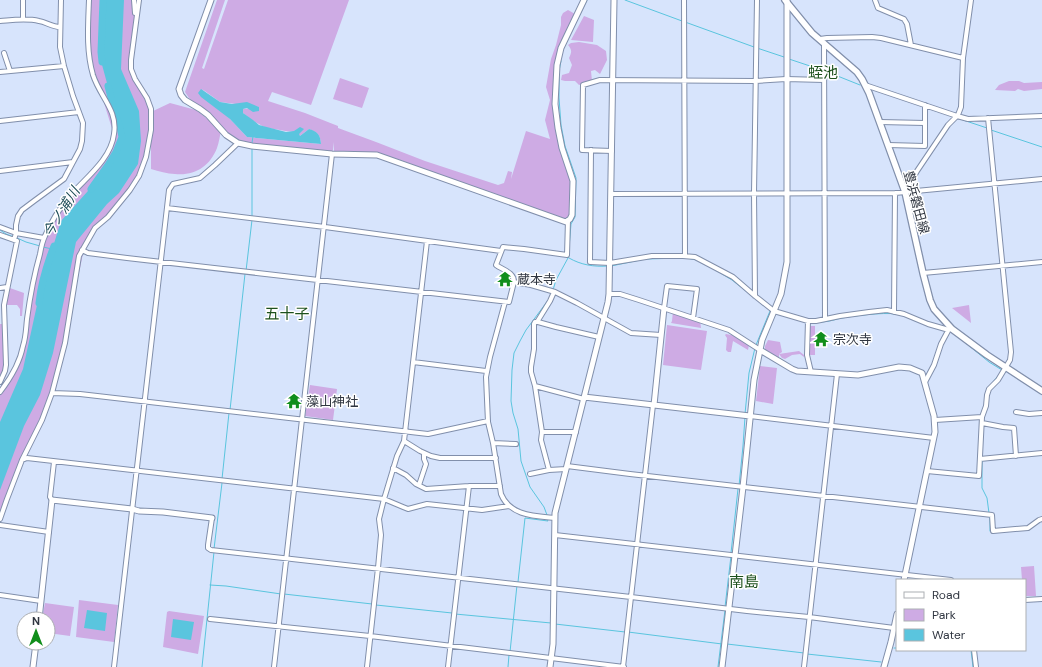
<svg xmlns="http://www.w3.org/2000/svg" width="1042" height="667" font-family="'DM Sans','Noto Sans JP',sans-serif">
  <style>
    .green { fill: #ceabe4; fill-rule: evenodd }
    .water { fill: #5ac5de }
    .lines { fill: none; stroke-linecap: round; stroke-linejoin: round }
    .stream { stroke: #5ac5de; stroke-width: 1 }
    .river { stroke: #5ac5de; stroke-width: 7 }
    .minor-casing { stroke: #818fab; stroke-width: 6 }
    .tertiary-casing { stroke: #818fab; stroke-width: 7 }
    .secondary-casing { stroke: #818fab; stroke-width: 8 }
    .minor { stroke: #fff; stroke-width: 4 }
    .tertiary { stroke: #fff; stroke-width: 5 }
    .secondary { stroke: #fff; stroke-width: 5.5 }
    .labels { text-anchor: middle; stroke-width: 3; stroke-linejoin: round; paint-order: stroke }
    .street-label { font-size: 13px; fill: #303641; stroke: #fff }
    .poi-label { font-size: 13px; fill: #303641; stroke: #fff; text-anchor: start }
    .water-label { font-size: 14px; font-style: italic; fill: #1d4c57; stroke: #fff }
    .quarter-label { font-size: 15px; fill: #1d511d; stroke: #fff }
  </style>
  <rect width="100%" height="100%" fill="#d7e4fc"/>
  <!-- green -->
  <path class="green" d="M89,0H135L133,70L149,102L151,112L170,103L196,110L219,128L210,116L189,98L185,92L217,0H225L202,68L204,69L228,0H349L311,105L272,92L268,101L305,113L338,126V128L376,142L425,161L498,185L504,183L508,171L512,172L511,179L526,131L550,139L545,120L550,100L546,87L551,59L556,45L561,25V17L563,13L568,10L575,14L561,48L557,73L558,128L573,182L569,220L474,188L403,161L378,153L334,151V142L333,150L332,153L258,146L239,141L221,130C220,136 219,142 217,148C210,166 195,176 175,174C167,174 159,171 151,169V130L146,157L132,187L85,244L70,316L51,388L39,425L20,464L0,517V394L23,347L30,298L46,234L69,197L104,159L114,135L100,90L91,64ZM202,89L220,102L259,107L243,109V113C248,117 253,121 259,124C264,128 273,129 280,130C287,132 295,130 300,136L309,129C318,133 320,134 321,144L247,137Z
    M584,16L594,20L593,42L571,40Z
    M579,42L597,45L606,51L607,60L600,74L595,70L591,71L592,81L579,85L575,81H565L561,80L562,75L569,73L572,65L569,58C572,52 572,50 568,45L571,43Z
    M340,78L369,88L362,108L333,99Z
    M1009,81H1019L1024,83L1042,82V89L1024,91L1018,89L1015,91L995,90L999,85Z
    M7,287L24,293L22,316H20V309L17,305H4Z
    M969,305L971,323L952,308Z
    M673,311L700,320L701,328L671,323L672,321Z
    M0,324H3V325L4,369L1,374H0Z
    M667,325L707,331L701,370L663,365Z
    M809,326H815V355H808Z
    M726,334L736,336L749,345L748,350L733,341L731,352H728L726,350L727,338L725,335Z
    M768,340L780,342L782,352L779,354L799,351L804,355V357L800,354L792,355L785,359L782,358L779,354V358L765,350V346Z
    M760,366L777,368L773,404L756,401Z
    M310,385L337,389L333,420L305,416Z
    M1034,566L1036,596H1025V580H1022L1021,567Z
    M79,600L118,605L114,642L76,637Z
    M45,603L74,607L70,636L48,633V619H42Z
    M169,611L204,616L198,654L163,647L167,612Z"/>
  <!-- water -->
  <path class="water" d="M103,0H124L121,69L139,111L141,141L138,164L119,193L107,204L76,242L53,353L40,395L24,426L0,490V422L23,369L42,282L61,221L96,182L108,165L116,152L122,137L120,127L114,109L101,61Z
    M201,89L220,102L232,104L247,102L259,107V111L253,112L247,108L243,109V113L253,120L259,125L286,132L294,131L300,127L304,129L299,134L300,136L309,129C318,132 320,134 321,144L247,137L230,119L201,97L198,93Z
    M87,610L107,613L105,631L84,628Z
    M173,619L194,622L191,640L171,637Z"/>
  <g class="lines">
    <!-- stream -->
    <path class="stream" d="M625,0L682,21
      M685,22L754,47
      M574,26L587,0
      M757,48L784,57
      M789,59L822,70
      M559,71L561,61
      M825,71L860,85
      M559,77V98L561,125L565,146L576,178L575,217L571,224L569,248
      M963,120L987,128
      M991,130L1042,147
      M252,143L253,136
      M252,217V148
      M0,230L6,234L14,237
      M17,238L26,242L40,246
      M43,247L52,249
      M569,258C581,265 594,267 608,266
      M687,258L697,260
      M611,266L645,259L683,258
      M709,266L732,280L746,291
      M246,271L252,220
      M553,290L556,280L568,258L569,255
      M819,322C825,322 831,321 837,319C851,316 883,312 896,314
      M957,336L989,362L1002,370
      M756,345L770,311
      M993,382L998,376
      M230,410L245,274
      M745,414L749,373L755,348
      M982,461V488L987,498L989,513
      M222,479L229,413
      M739,486L743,446L745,417
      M547,515L544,507L530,487L521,461L518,429L513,413L511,401L512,370L514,353L520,341L526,330L549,299L551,295
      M990,516V531
      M214,549L222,483
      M731,553L738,489
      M518,582L525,518L548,521L547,519
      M210,585L226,586L281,594
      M284,594L372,604
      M376,605L452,613
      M725,607L731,556
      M455,614L551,623
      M555,624L625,632
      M628,632L722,644
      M727,644L804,653
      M894,648H897
      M971,650L973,667
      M510,652L517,585
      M807,654L881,662
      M202,667L214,552
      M508,667L509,655
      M718,667L725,610"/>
    <!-- river -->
    <path class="river" d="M102,62L101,52L103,0
      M91,189L108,165L116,152L122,137L120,127L114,109L108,86
      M39,303C41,283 47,264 54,246"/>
    <defs>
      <path id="minor" d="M134,0L135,13
        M684,0L685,256
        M875,0L878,8L904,19L907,24L911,45
        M23,19V0
        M0,21C13,20 26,18 39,21C46,22 52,27 60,27
        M820,39L827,38L872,37L881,38L963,58
        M824,43L825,319
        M4,53L10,71
        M0,72L64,66
        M865,85L957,116L968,119L1042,116
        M0,121L79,112
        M880,122L925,123
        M888,145L925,146V105
        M591,150L590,262L610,263L652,256H683L695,257L733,277L755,296L774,311L808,321H816L840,316L869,312L887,310L904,314L928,324L949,330
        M612,151L582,150L583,85L600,80L756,81L786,79L824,80
        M0,171L73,162
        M905,192L917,171L948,125L958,115L961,107L963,58L971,0
        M611,194L895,193L1042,179
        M167,208L325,227L501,251
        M0,227L16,233V225L18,216L22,210L34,201L64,179L80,149L82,141L83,123L73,96L64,66L60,47L61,0
        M0,235L17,241L4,305L6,365L5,371L0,382
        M14,240L16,233L44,238
        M82,250L88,253L127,258L509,302L514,282L531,285L555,292L577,303L631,333L661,335
        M923,273L1042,262
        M514,282C514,272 503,270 496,265L503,247L524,249L567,255L568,220
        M0,288L7,287
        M609,294H620L639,300L729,330L760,350
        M755,296L754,193L757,0
        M505,302L490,357L486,377L488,422L493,443L501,494C510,516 535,516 555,518
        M664,308L667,286L697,289L693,318
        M894,312L895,193
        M808,321L807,355L811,372
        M537,322L550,301L554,292
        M413,362L486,371
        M925,382L934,365L941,344L949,329
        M535,386L584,399
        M0,392C10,379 20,362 23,346C26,337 26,328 27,319C30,297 34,275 40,254C41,248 42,242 45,236C51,222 59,209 69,197C84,179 111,160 114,134C118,110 100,97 93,75C86,51 88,26 89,0
        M52,393L80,394L428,434L488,421
        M1016,412L1029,414L1042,413
        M750,416L934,438
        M935,420L982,417
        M982,423L1003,427L1014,428L1016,456
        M542,432H576
        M404,441L420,451L431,456L440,458H496
        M493,443L516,444
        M980,459L1042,453
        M22,460L27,458L384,499L403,507L408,509L427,504L482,510L509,506
        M567,466L630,474L992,515L993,531L1028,528L1039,520L1042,519
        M393,468L406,475L416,484L426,489L469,486H500
        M549,470L541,440L542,432L535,386L531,372V367L534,349V324L535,322H538L556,327L599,337
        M927,471L979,476L982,417L986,406L987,395L989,389L998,380L1010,360L1011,352L988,118
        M530,474L549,470L566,469
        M419,485L426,464L424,459V453
        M52,500L50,497L54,462
        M212,518L208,545V548L211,550L631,597L747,611L809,617L894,628
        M0,519L7,499L22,460L42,420L52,393L65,343L79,256L95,228L108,217L130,190L139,176L146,157L151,130V109L147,98L135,79L131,69V60L139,0
        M0,525L49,532
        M555,535L951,580
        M0,595L41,601
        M1025,600L1042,599
        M210,619L370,636L624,667
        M974,650L976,667
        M114,667L169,190L173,184L200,178L215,165L238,143
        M274,667L332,154
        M367,667L378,568L381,535L379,519L384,499L397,456L404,441L427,241
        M448,667L469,486
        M623,667L653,405
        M804,667L837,374"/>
      <path id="tertiary" d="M211,0L179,89L181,95L185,100L200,109L208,115L226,135L238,143L252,146L332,154L377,155L566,222L570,219L572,215L573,181L562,148L558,128L555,104L557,65L561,48L584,0
        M760,350L792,369L797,371L858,375L899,367L910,368L922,373L934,416L935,432L904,580
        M584,397L750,416
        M654,405L664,308
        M39,619L52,500L132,509L139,511L163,512L212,518
        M33,667L36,643
        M550,667L553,644L555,513L608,302L609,294L614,0
        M722,667L743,487L754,380L762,340L781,294L787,262V1
        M884,667L891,642L897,614"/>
      <path id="secondary" d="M785,0L812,33L857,72L862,79L869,93L905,192L923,273L930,300L934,309L952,329L987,355L1042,391"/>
    </defs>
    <!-- minor casing -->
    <use href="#minor" class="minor-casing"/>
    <!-- tertiary casing -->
    <use href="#tertiary" class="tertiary-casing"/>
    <!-- secondary casing -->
    <use href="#secondary" class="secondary-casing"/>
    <!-- minor -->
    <use href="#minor" class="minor"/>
    <!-- tertiary -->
    <use href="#tertiary" class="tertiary"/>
    <!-- secondary -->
    <use href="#secondary" class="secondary"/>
  </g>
  <!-- icons -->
  <defs>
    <symbol id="temple-bare" viewBox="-9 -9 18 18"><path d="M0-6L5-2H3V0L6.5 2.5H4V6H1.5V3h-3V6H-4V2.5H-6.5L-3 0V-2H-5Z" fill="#118e1b" stroke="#fff" stroke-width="2.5" paint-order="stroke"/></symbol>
  </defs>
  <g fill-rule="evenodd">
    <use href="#temple-bare" x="494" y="268" width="22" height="22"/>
    <use href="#temple-bare" x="810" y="328" width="22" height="22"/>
    <use href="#temple-bare" x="283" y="390" width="22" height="22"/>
  </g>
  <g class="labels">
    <!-- street labels -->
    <g class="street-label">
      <text transform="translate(917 202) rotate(75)" y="5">豊浜磐田線</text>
    </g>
    <!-- poi labels -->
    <g class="poi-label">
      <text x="517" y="284">蔵本寺</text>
      <text x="833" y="344">宗次寺</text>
      <text x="306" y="406">藻山神社</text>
    </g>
    <!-- water labels -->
    <g class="water-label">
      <text transform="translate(61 212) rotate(-58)" y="5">今ノ浦川</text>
    </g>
    <!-- quarter labels -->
    <g class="quarter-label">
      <text x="823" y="78">蛭池</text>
      <text x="287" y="319">五十子</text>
      <text x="744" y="587">南島</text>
    </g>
  </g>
  <!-- legend -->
  <rect x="896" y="579" width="130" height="72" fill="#ffffff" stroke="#acafb3"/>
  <rect x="904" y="592" width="20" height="6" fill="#ffffff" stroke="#acafb3"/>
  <text x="932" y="599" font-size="12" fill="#303641">Road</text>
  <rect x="904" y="609" width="20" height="12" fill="#ceabe4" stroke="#acafb3"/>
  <text x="932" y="619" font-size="12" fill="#303641">Park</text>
  <rect x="904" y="629" width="20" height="12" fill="#5ac5de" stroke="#acafb3"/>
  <text x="932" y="639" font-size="12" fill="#303641">Water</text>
  <!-- north arrow -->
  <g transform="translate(36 631)"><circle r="19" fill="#ffffff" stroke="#acafb3"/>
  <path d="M0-3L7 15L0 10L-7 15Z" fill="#118e1b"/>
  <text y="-6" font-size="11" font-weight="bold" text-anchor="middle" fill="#303641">N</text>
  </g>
</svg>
